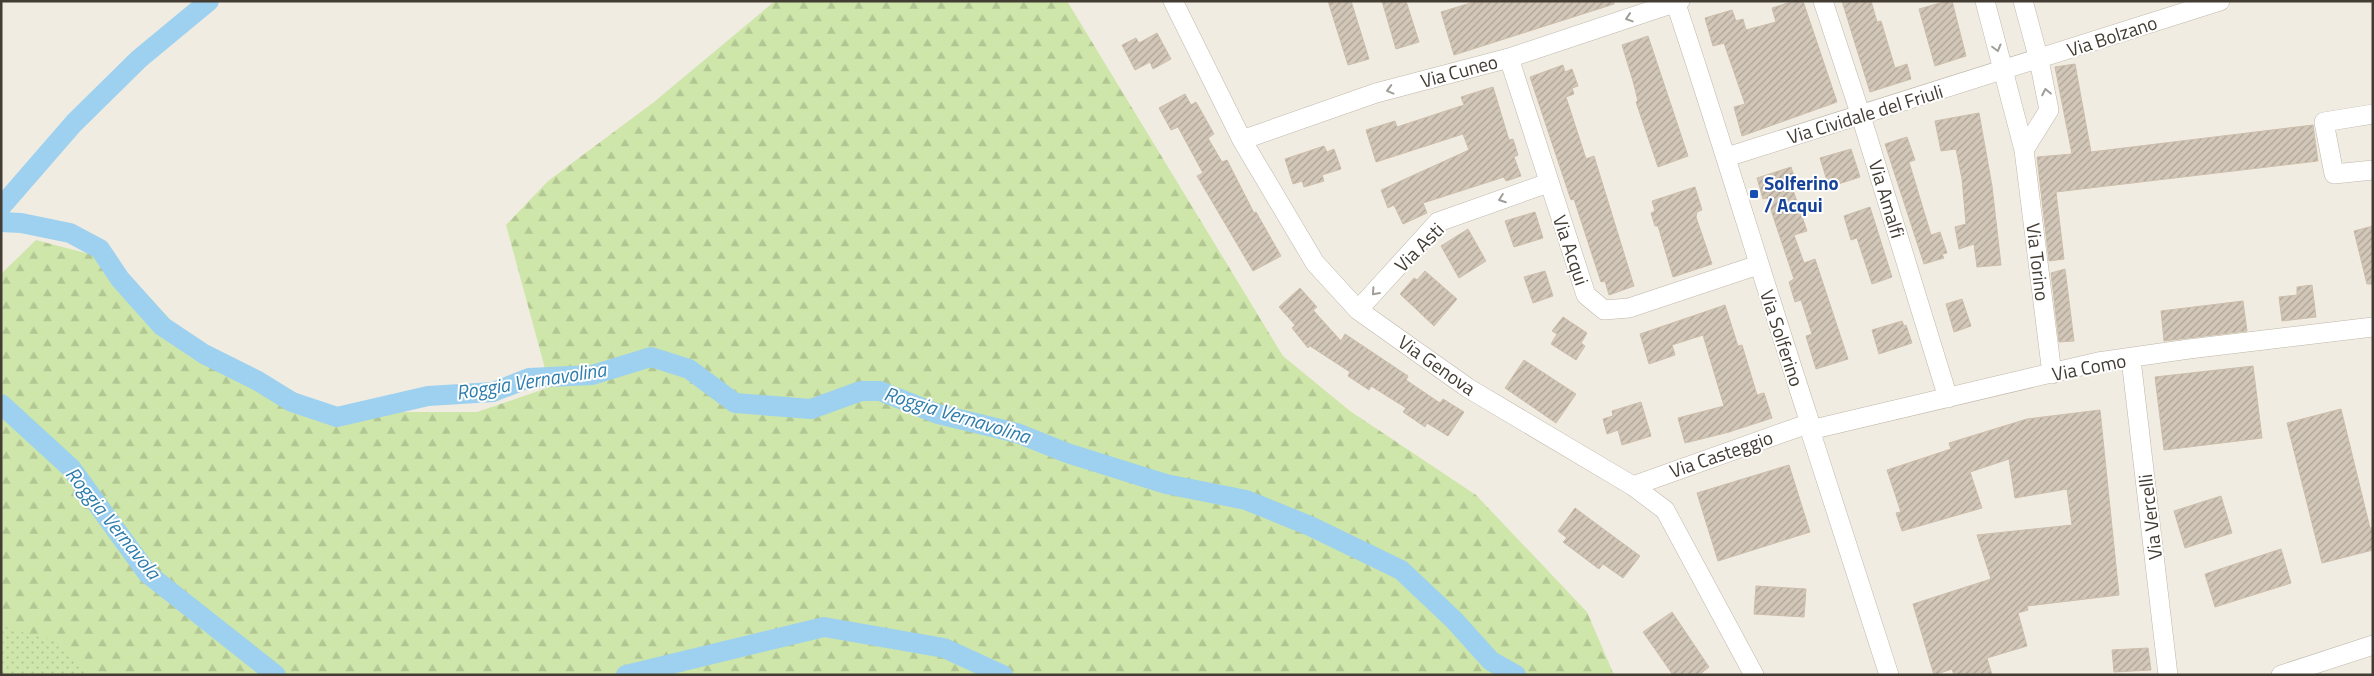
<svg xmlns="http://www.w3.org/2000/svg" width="2374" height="676" font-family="'Titillium Web',sans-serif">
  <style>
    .forest { fill: url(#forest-firs) }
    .park { fill: url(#park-dots) }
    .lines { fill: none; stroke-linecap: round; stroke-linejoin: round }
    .canal { stroke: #9dd1ef; stroke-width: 20 }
    .building { fill: url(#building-hatch); stroke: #cdbeab }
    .minor-casing { stroke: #bfb6a8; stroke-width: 20 }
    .minor { stroke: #fff; stroke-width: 19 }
    .oneway { stroke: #a09e99 }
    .transit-dot { fill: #1a4fb4; stroke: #fff; stroke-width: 2 }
    .labels { text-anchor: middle; stroke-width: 4; stroke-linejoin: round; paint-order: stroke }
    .street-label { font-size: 19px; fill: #423c33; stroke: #fff }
    .transit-label { font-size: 19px; font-weight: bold; fill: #164399; stroke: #fff; text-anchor: start }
    .water-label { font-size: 20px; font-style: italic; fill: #2e7dac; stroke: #fff }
  </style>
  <defs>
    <pattern id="forest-firs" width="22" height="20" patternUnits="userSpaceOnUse" patternTransform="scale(1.25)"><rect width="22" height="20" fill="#cee6aa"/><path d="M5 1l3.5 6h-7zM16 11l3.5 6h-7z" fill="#b2c693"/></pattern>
    <pattern id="park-dots" width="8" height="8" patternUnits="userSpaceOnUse" patternTransform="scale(1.25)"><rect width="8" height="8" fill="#cee6aa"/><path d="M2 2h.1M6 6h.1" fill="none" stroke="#b2c693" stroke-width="1.8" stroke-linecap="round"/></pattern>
    <pattern id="building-hatch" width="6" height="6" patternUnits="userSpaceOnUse" patternTransform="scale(1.25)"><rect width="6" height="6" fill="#d2c7b8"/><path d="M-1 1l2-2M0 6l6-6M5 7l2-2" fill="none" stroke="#aca396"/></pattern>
  </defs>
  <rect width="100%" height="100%" fill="#f1ece2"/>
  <!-- forest -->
  <path class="forest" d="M775,1H1067L1283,356L1350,411L1476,495L1587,612L1614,675H1V274L36,240L116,261L193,344L336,412H477L550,387L506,225L548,181L654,102Z"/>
  <!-- park -->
  <path class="park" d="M1,627L54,640L94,675H1Z"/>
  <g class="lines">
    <!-- canal -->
    <path class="canal" d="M1,207L74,123L139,59L209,1
      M1,222L21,223L70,233L100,249L120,279L162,326L204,354L258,381L292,402L337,417L428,396L493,392L529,378L592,375L651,357L689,369L735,403L811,409L861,391H880L938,414L1017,433L1067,453L1166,484L1246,500L1310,526L1401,570L1454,620L1491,661L1516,675
      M1,404L71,468L148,574L276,675
      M626,675L824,627L944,648L1003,675"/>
  </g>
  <!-- building -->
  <path class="building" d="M1328,1H1351L1369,59L1348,65Z
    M1382,1H1406L1419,42L1396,49Z
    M1477,1H1614V4L1454,55L1441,12Z
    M1794,1H1803L1837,102L1742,136L1734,107L1745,104L1724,43L1713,46L1705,18L1732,10L1736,21L1743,19L1746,30L1776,22L1772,8Z
    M1842,1H1871L1877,22L1881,21L1895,68L1907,64L1911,79L1870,92Z
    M1947,1H1952L1966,56L1935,66L1919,9Z
    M1157,33L1171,59L1153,69L1150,62L1135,70L1122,45L1136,38L1139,43Z
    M1648,36L1688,156L1658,167L1636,102L1638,101L1633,81L1622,45Z
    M2075,64L2091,152L2313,125L2318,161L2056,192L2064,259L2049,261L2037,157L2072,154L2055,67Z
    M1563,65L1565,72L1572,69L1578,86L1572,88L1574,94L1566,97L1586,159L1594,156L1634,286L1609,295L1605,281L1601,282L1574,199L1571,200L1530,77Z
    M1493,87L1509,140L1513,139L1518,155L1514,157L1521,176L1506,181L1504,177L1423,203L1427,213L1403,224L1394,205L1388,208L1381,190L1469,150L1463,134L1376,162L1366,130L1395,121L1397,127L1464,105L1461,97Z
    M1185,94L1191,105L1196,102L1214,134L1208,138L1222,162L1227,160L1254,213L1256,212L1281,256L1253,271L1197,176L1203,173L1178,127L1171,130L1159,108Z
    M1979,113L1992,186L2001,265L1977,267L1974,244L1959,249L1955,227L1966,224L1962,179L1956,149L1941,151L1935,121Z
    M1907,137L1915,160L1909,162L1931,235L1940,232L1947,253L1942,254L1944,258L1924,264L1885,144Z
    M1324,146L1327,152L1334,149L1341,169L1322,175L1324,181L1304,187L1302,181L1293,184L1285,159Z
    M1851,149L1860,177L1829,187L1820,158Z
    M1791,167L1798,188L1793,190L1807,231L1794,235L1804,263L1815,259L1848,359L1816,369L1806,336L1812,334L1801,300L1795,302L1789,282L1794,279L1767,198L1763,199L1757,178Z
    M1695,187L1702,210L1697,212L1696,217L1712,264L1673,277L1658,226H1655L1651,213L1655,211L1652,201Z
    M1870,207L1892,277L1872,284L1857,238L1851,240L1844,216Z
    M1535,212L1543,238L1514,247L1505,221Z
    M2373,226V284H2367L2354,231Z
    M1468,229L1486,261L1459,278L1441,246Z
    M2065,269L2074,341L2059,342L2051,273Z
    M1425,271L1457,299L1434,326L1400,294L1414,278L1417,280Z
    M1545,271L1553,296L1533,303L1524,277Z
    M2312,285L2316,317L2282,321L2279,297L2297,295V287Z
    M1300,288L1317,307L1313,310L1341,341L1345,334L1408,376L1406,380L1440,403L1443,399L1464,412L1448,436L1427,423L1425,427L1403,412L1406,408L1371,386L1369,390L1348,376L1350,372L1310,346L1308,348L1292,328L1295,325L1279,307Z
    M1962,299L1971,326L1954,332L1946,304Z
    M2243,301L2247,331L2164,341L2161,311Z
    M1725,305L1738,346L1742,345L1757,395L1764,393L1772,418L1729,432L1685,443L1678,418L1724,406L1703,335L1672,345L1675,355L1649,364L1640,334Z
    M1563,317L1587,333L1581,343L1585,346L1576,360L1551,344L1557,334L1552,331Z
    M1902,321L1904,326L1906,325L1912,343L1879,354L1872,330Z
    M1524,360L1576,394L1556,423L1505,388Z
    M2253,366L2262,438L2164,450L2155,377Z
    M1641,402L1651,436L1622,445L1618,430L1607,434L1603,419L1613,416L1612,411Z
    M2341,409L2370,528H2373V550L2322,563L2287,423Z
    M2100,410L2119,595L2027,606L2028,610L2018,613L2027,646L1987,658L1992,675H1954L1952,669L1934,675L1913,604L1991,579L1977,535L2072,525L2067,489L2015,498L2009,459L1970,472L1982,508L1902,531L1896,513L1901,512L1887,470L1951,449L1949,443L2027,419Z
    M1789,465L1810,532L1718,561L1697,493Z
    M2221,496L2232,533L2185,548L2174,511Z
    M1575,508L1640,556L1623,578L1603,564L1599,569L1563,542L1567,538L1558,531Z
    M2281,549L2291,583L2215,607L2205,574Z
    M1756,586L1806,589L1804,617L1754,614Z
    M1672,612L1709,667L1699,675H1673L1643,632Z
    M2148,648L2151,670L2114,672L2112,650Z"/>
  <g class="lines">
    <defs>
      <path id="minor" d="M1173,1L1242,140L1315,263L1358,310L1468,388L1633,486L1665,510L1754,675
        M1675,1C1722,141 1764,283 1810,423V430L1889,675
        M1823,1L1861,116L1948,398
        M1985,1L2024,150L2052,374
        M2023,1L2039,60L2049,110L2024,150
        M1509,58L1586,295L1604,310L1629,308L1758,265
        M2373,114L2324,122L2334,174L2373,170
        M1242,140L1376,93L1509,58L1680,1
        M1727,157L2220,1
        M1358,310L1438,222L1548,183
        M2131,359L2168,675
        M1810,430L2098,362L2189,349L2373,327
        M1633,486L1810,423
        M2281,675L2373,645"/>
    </defs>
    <!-- minor casing -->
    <use href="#minor" class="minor-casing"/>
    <!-- minor -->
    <use href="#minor" class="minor"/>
  </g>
  <!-- one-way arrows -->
  <defs><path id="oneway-chevron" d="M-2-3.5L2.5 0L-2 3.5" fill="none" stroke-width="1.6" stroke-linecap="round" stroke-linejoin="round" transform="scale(1.25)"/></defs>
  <g class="oneway">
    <use href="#oneway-chevron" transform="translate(1629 18) rotate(162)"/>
    <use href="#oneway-chevron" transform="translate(1997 48) rotate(75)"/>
    <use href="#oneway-chevron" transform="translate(1390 90) rotate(165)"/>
    <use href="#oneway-chevron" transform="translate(2046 92) rotate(-101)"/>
    <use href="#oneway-chevron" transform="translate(1502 199) rotate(160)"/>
    <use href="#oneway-chevron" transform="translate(1375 292) rotate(132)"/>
  </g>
  <!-- markers -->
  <rect class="transit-dot" x="1749" y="189" width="10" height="10" rx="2.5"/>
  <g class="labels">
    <!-- street labels -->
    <g class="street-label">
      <text transform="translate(2112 36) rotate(-18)" y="7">Via Bolzano</text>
      <text transform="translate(1459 71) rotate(-15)" y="7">Via Cuneo</text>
      <text transform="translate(1865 114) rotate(-17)" y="7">Via Cividale del Friuli</text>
      <text transform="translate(1887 199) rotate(73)" y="7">Via Amalfi</text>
      <text transform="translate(1419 247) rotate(-45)" y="7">Via Asti</text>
      <text transform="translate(1571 250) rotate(71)" y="7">Via Acqui</text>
      <text transform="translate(2038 262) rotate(83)" y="7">Via Torino</text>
      <text transform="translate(1782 338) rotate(72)" y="7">Via Solferino</text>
      <text transform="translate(1437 365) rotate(35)" y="7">Via Genova</text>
      <text transform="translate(2089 367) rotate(-11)" y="7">Via Como</text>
      <text transform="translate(1721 454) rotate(-19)" y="7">Via Casteggio</text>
      <text transform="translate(2150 517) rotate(-97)" y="7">Via Vercelli</text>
    </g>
    <!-- transit labels -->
    <g class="transit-label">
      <text x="1764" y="190">Solferino<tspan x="1764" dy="22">/ Acqui</tspan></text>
    </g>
    <!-- water labels -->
    <g class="water-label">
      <text transform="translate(531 381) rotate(-9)" y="7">Roggia Vernavolina</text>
      <text transform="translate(957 415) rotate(17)" y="7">Roggia Vernavolina</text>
      <text transform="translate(113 523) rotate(51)" y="7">Roggia Vernavola</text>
    </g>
  </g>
  <!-- border -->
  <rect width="2374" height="676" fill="none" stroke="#423c33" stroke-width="5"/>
</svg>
